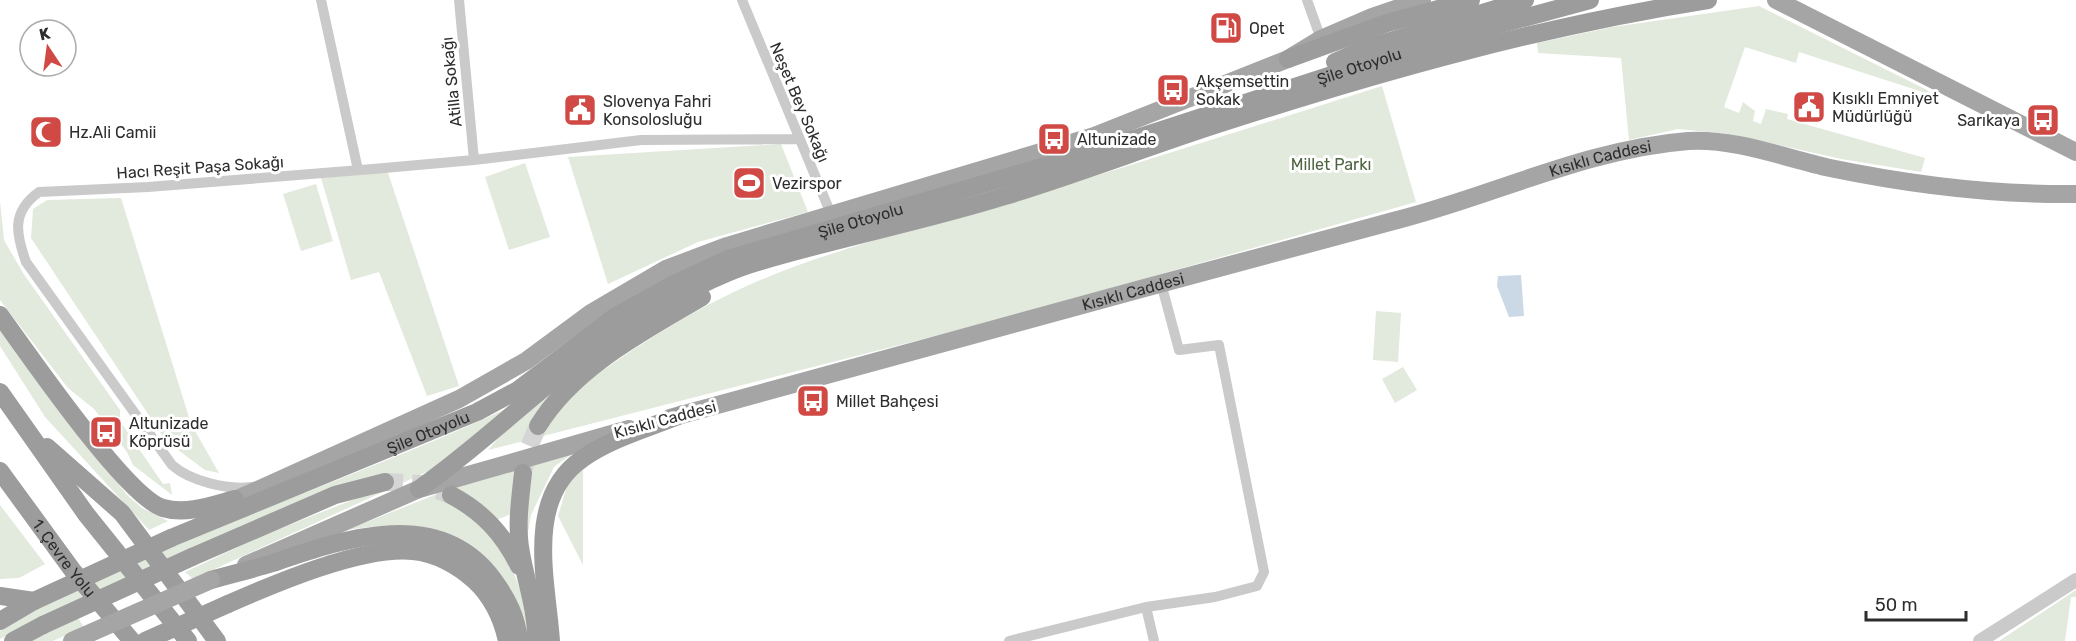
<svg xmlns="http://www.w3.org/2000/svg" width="2076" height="641" font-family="Rubik,sans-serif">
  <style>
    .green { fill: #e2e9dd }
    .water { fill: #cbd9e7 }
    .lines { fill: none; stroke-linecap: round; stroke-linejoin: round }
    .trunk-tunnel { stroke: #d5d5d5; stroke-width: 18; stroke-dasharray: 18 9; stroke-linecap: butt }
    .minor { stroke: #cacaca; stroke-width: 10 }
    .tertiary { stroke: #cacaca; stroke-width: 14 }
    .primary { stroke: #a5a5a5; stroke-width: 18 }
    .trunk { stroke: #9c9c9c; stroke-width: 18 }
    .primary-bridge { stroke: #a5a5a5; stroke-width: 18 }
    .trunk-bridge { stroke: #9c9c9c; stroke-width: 18 }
    .labels { text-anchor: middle; stroke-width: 6; stroke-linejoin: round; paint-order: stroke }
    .poi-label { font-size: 16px; fill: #2d2d2d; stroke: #fff; text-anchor: start }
    .street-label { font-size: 16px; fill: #2d2d2d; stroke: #fff }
    .park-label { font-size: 16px; fill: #4d6440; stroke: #fff }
  </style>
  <rect width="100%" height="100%" fill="#fff"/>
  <!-- green -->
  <path class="green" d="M1759,6L1927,90L1932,95L1799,52L1796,63L1745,47L1724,107L1739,113L1743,102L1755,111L1753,121L1761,124L1766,109L1788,114L1787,119L1925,158L1921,172L1841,159L1730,134L1678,129L1629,140L1621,58L1538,53L1537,43L1613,27Z
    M1382,86L1416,202L1009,317L488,450L503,433L572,376L530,423C599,372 670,320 749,285C833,248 923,228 1010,202C1135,164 1259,125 1382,86Z
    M781,144L808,212L698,242L608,284L568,157Z
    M525,163L550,237L509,250L485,177Z
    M387,170L459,386L427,396L379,272L351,280L321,178Z
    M316,184L333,241L301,251L283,194Z
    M121,198L191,424L219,473L205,470L166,441L31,238L33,209L47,200Z
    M0,201L4,240L23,273L120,410V421L163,484L170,483L172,495L133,465L127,452L94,409L68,388L0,300Z
    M1376,311L1401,313L1398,362L1373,360Z
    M0,328L127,495L142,508L168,521L149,530L45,417L0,346Z
    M1403,367L1417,390L1395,403L1382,379Z
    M512,406L435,468L193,579L185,572L264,535L360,497L385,474L57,610L0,639V631C43,604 88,584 134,564C258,507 389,464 512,406Z
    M581,447L554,467L531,515L526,543L511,514L496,520L457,506C469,517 486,527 495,540C515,566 529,608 529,641C500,539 449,514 347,530L472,480Z
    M583,467V565L558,516L567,486Z
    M0,505L45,564L19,578L0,579Z
    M2076,590V597H2071L2065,641H1999Z
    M78,618L84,627L53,641H30Z"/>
  <!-- water -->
  <path class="water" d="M1521,275L1524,316L1509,317L1497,286L1498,276Z"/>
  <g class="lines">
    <!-- trunk-tunnel -->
    <path class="trunk-tunnel" d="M523,472L528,449L538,426
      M385,482L421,484L451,495"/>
    <!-- minor -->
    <path class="minor" d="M321,0L358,170
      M459,0L474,160
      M742,0L831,214
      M1307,0L1321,39
      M251,487C227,490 190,481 172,465L26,262C16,234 11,212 39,192L148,187L373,169L474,160L641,140L799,139
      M1146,607L1154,641
      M1009,641L1146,607L1215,597L1257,586L1264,572L1219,345L1179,350L1161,283"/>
    <!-- tertiary -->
    <path class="tertiary" d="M1980,641L2076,580"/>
    <!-- primary -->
    <g class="primary">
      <path d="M1776,0L2076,152"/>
      <path id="s1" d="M670,418C913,351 1157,284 1401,219C1497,194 1587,149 1688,141C1735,138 1785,158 1830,168C1912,185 1993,195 2076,194"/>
      <path d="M222,506L459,399L526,361L591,313L666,269L727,246L1094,136L1288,59L1321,39L1372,17L1422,0"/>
      <path d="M246,565L419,489L629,429"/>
    </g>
    <!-- trunk -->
    <g class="trunk">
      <path d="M1288,59L1387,23L1471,0"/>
      <path d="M1335,62L1367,48L1525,0"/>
      <path d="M0,315C27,352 126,497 163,508C186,515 213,505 235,499"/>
      <path d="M0,392L86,514L188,641"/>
      <path d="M538,426C574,367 643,332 702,297"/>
      <path d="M47,447L122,513L217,641"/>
      <path id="s2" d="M0,471L73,571L132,641"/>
      <path d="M523,473C520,500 516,527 521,553C526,582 537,611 536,641"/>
      <path d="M419,489C503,430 573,351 665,303C696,287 728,270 761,261C842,237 925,221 1005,196C1077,174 1147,147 1218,124C1379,72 1542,26 1708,0"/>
      <path d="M451,495C483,512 503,534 519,566"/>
      <path id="s3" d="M171,538L477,412L518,390L616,316L672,285L728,259L1103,149L1427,44L1590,0"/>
      <path d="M192,557L335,495L385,482"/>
      <path d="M211,580C232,574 253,569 273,563C343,539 439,505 493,579C507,598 517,617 519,641"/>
      <path d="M0,596L34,601"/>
      <path d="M228,604C276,583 362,546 413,551C436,553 459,566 475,581C492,597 502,618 507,641"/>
      <path d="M0,621L34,601"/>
      <path d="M13,641L43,625"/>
      <path d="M551,641C547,582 524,499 582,459C611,438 650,428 683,414"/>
    </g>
    <!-- primary-bridge -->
    <path class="primary-bridge" d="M72,641L211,580"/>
    <!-- trunk-bridge -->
    <path class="trunk-bridge" d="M34,601L171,538
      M43,625L192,557
      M145,641L228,604"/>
  </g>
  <!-- icons -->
  <defs>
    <symbol id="fuel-square" viewBox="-11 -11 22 22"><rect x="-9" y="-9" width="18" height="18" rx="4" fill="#d04944" stroke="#fff"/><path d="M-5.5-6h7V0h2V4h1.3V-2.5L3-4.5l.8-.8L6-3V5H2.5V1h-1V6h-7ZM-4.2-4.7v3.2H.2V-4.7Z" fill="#fff"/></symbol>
    <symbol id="bus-square" viewBox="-11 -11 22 22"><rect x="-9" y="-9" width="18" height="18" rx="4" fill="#d04944" stroke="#fff"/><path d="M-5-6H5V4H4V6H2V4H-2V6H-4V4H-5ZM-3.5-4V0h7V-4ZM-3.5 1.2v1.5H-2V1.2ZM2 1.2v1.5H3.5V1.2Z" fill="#fff"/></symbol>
    <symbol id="civic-square" viewBox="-11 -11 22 22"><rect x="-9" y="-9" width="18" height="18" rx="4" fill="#d04944" stroke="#fff"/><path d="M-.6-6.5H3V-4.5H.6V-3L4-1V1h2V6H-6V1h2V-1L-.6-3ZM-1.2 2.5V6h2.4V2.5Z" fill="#fff"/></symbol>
    <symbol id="mosque-square" viewBox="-11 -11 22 22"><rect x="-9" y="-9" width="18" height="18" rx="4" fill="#d04944" stroke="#fff"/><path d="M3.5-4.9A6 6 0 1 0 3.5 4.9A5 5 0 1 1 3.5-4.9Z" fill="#fff"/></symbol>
    <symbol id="stadium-square" viewBox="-11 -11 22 22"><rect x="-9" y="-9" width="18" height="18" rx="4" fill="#d04944" stroke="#fff"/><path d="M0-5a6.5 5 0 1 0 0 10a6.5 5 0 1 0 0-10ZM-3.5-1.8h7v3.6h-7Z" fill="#fff"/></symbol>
  </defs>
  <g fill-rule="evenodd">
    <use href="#fuel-square" x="1207" y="9" width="38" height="38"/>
    <use href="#bus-square" x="1154" y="71" width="38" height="38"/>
    <use href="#civic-square" x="1790" y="88" width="38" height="38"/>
    <use href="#civic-square" x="561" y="91" width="38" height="38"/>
    <use href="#bus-square" x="2024" y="101" width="38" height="38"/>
    <use href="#mosque-square" x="27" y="113" width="38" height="38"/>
    <use href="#bus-square" x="1035" y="120" width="38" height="38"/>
    <use href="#stadium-square" x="730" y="164" width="38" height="38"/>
    <use href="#bus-square" x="794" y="382" width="38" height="38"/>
    <use href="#bus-square" x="87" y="413" width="38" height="38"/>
  </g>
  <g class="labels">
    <!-- poi labels -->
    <g class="poi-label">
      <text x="1249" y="34">Opet</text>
      <text x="1196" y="87">Akşemsettin<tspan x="1196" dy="18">Sokak</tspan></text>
      <text x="1832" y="104">Kısıklı Emniyet<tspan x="1832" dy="18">Müdürlüğü</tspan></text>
      <text x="603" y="107">Slovenya Fahri<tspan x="603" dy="18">Konsolosluğu</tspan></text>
      <text x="2020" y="126" text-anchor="end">Sarıkaya</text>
      <text x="69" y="138">Hz.Ali Camii</text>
      <text x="1077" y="145">Altunizade</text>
      <text x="772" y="189">Vezirspor</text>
      <text x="836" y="407">Millet Bahçesi</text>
      <text x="129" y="429">Altunizade<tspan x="129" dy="18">Köprüsü</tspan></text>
    </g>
    <!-- street labels -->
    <g class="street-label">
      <text dy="6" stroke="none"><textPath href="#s3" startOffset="1286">Şile Otoyolu</textPath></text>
      <text transform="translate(451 82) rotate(-96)" y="6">Atilla Sokağı</text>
      <text transform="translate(800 102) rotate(67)" y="6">Neşet Bey Sokağı</text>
      <text dy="6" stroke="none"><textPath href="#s1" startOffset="966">Kısıklı Caddesi</textPath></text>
      <text transform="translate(200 167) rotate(-4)" y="6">Hacı Reşit Paşa Sokağı</text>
      <text dy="6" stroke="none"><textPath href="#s3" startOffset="764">Şile Otoyolu</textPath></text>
      <text dy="6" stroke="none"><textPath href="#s1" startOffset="480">Kısıklı Caddesi</textPath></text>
      <text transform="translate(665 419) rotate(-15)" y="6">Kısıklı Caddesi</text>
      <text dy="6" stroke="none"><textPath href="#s3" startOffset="278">Şile Otoyolu</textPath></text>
      <text dy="6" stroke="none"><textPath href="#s2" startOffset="108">1. Çevre Yolu</textPath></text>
    </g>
    <!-- park labels -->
    <g class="park-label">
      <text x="1331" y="170">Millet Parkı</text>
    </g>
  </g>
  <!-- north arrow -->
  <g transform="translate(48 48) rotate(347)"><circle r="28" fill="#ffffff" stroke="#ababab" stroke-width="1.5"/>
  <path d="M0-4.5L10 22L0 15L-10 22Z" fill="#d04944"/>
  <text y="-9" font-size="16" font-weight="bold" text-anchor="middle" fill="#2d2d2d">K</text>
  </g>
  <!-- scale -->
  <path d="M1866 611v9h100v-9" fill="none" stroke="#2d2d2d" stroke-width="3"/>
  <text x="1875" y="611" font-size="18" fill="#2d2d2d" stroke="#ffffff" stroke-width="4.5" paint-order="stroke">50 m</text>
</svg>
